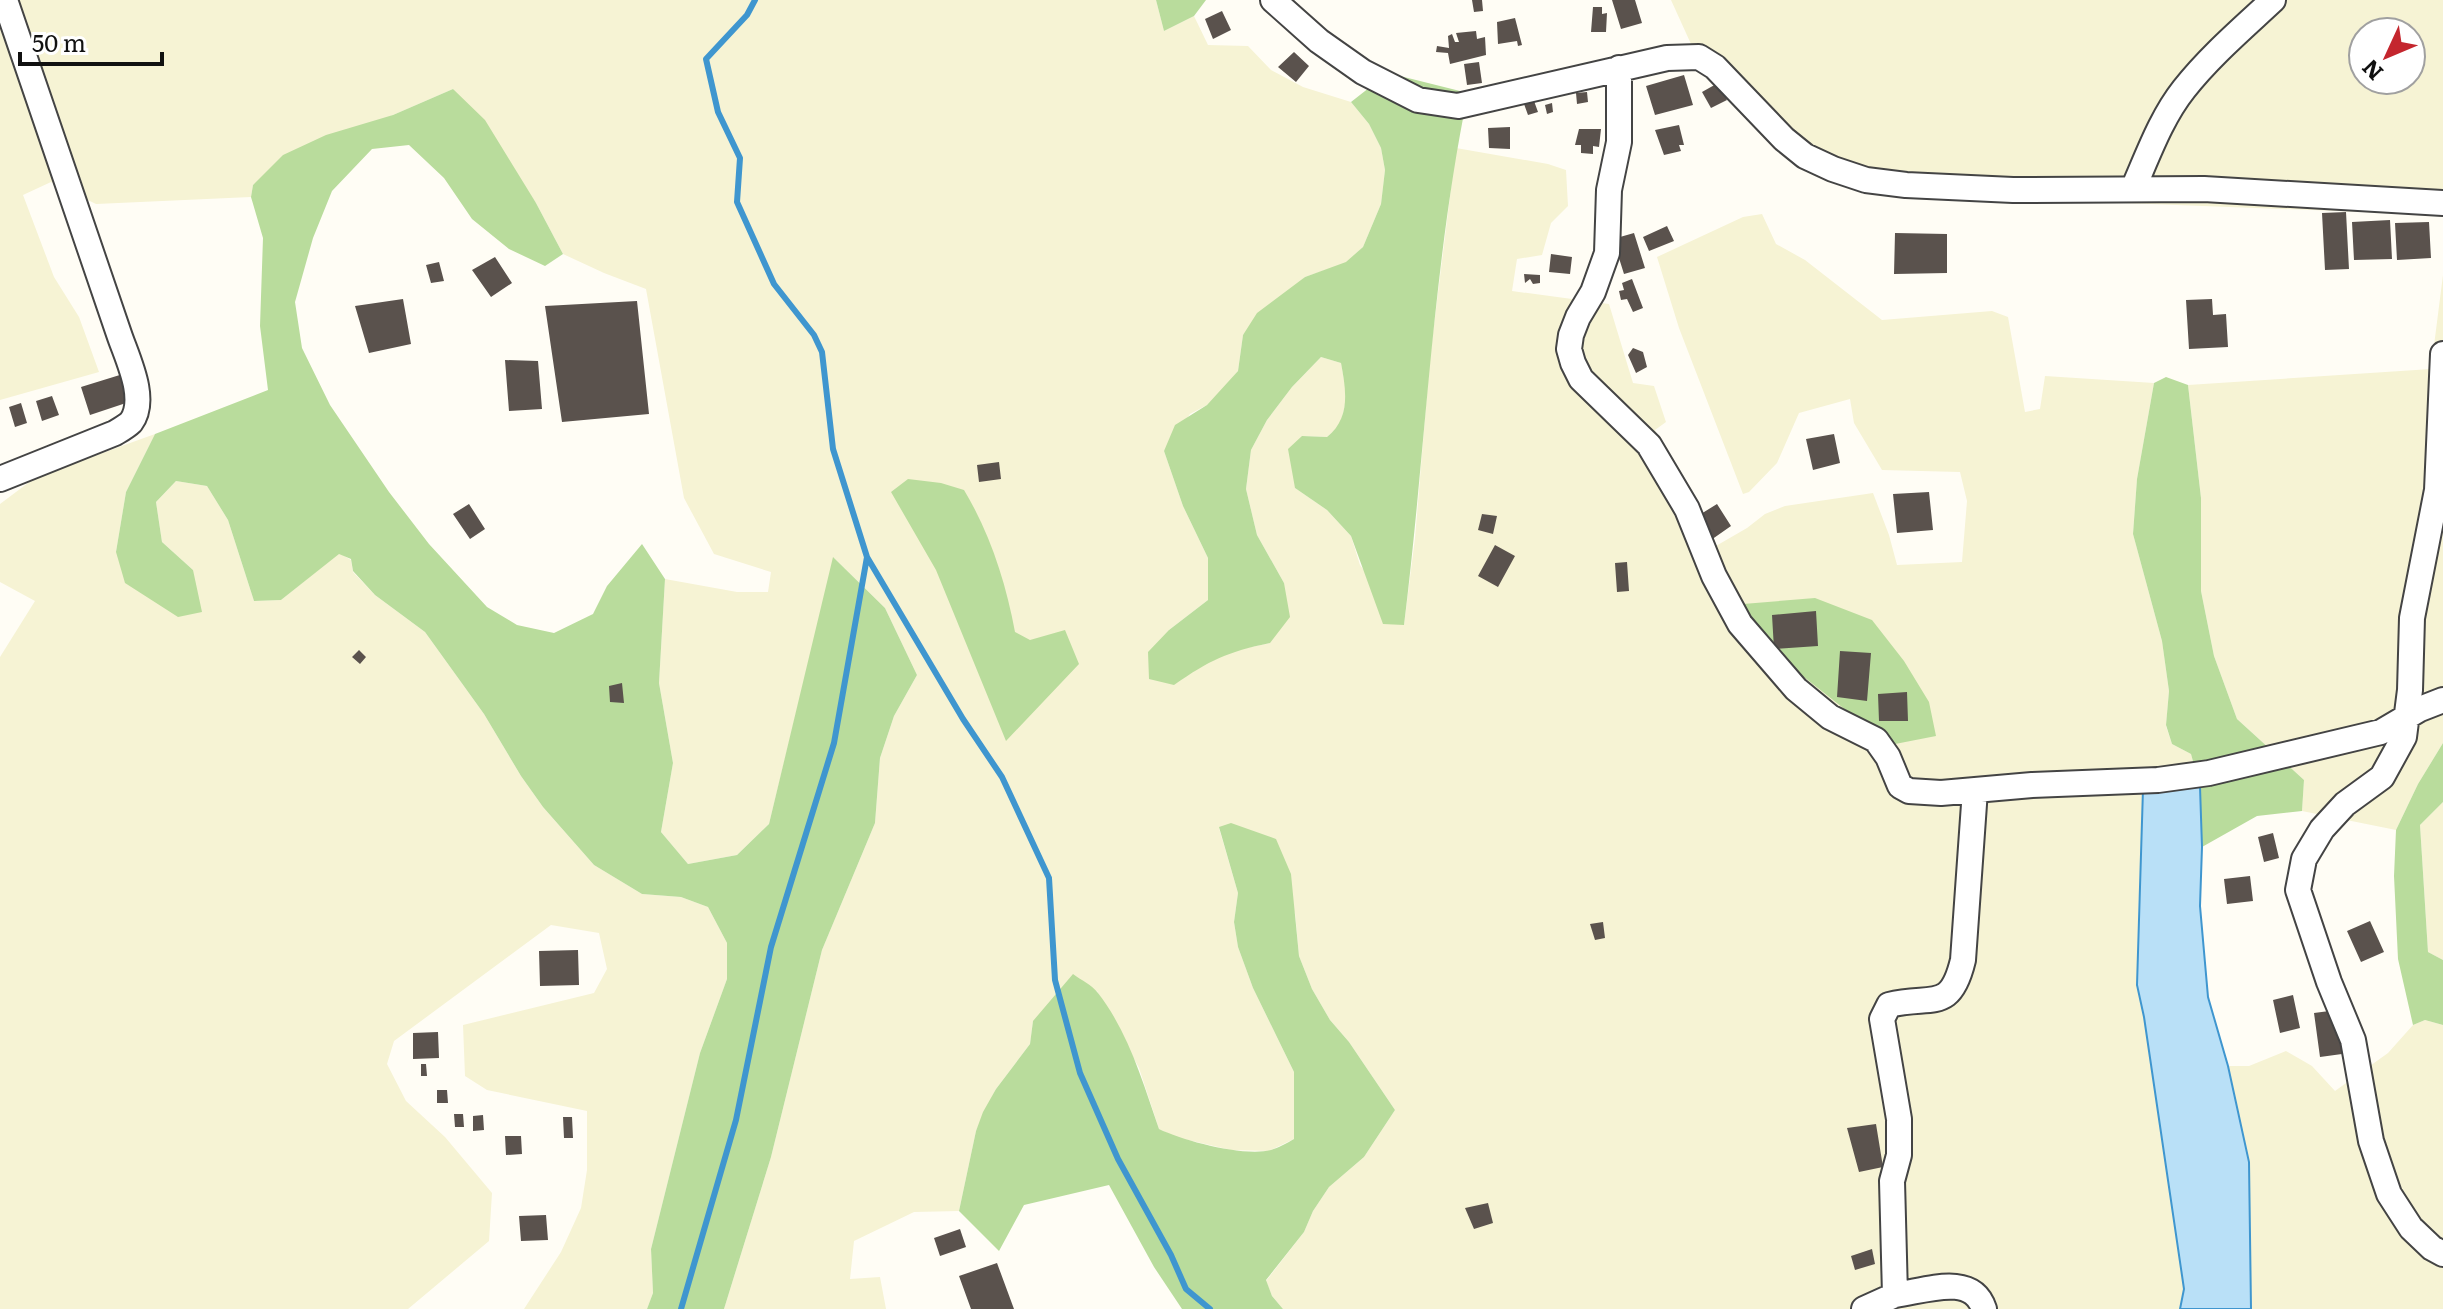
<svg xmlns="http://www.w3.org/2000/svg" width="2443" height="1309" font-family="Literata,serif">
  <style>
    .farmland { fill: #f6f3d4; fill-rule: evenodd }
    .forest { fill: #b9dc9c }
    .water { fill: #b9e0f7; stroke: #3f96cf; stroke-width: 2 }
    .lines { fill: none; stroke-linecap: round; stroke-linejoin: round }
    .stream { stroke: #3f96cf; stroke-width: 6 }
    .building { fill: #5a524d }
    .minor-casing { stroke: #444; stroke-width: 28 }
    .minor { stroke: #fff; stroke-width: 24 }
  </style>
  <rect width="100%" height="100%" fill="#fffdf5"/>
  <!-- farmland -->
  <path class="farmland" d="M0,0H1156L1164,31L1194,16L1208,45L1248,46L1271,70L1303,87L1351,102L1369,124L1381,148L1385,170L1381,204L1363,247L1346,263L1305,277L1243,335L1238,371L1222,391L1207,405L1190,414L1164,451L1183,506L1208,558V600L1169,630L1173,685L1207,662L1232,651L1270,643L1284,583L1257,535L1246,489L1251,450L1267,420L1292,387L1321,357L1341,363L1347,396L1340,426L1327,437L1302,436L1295,488L1327,510L1351,536L1360,565L1404,625L1415,538L1430,357L1456,148L1548,164L1566,170L1568,206L1551,223L1542,255L1517,259L1512,291L1609,304L1633,383L1654,386L1666,422L1655,430L1709,550L1747,528L1765,514L1785,506L1873,493L1889,535L1897,565L1962,562L1967,501L1960,472L1882,470L1854,423L1850,399L1799,413L1777,463L1749,492L1743,494L1679,328L1657,257L1743,217L1762,214L1776,244L1805,260L1882,320L1992,311L2008,317L2025,412L2040,409L2045,376L2154,383L2137,479L2133,534L2162,641L2169,691L2166,726L2172,744L2191,754L2200,787L2143,789L2138,920L2137,985L2144,1017L2184,1289L2180,1309H1283L1272,1296L1266,1281L1304,1232L1313,1211L1329,1187L1364,1157L1395,1110L1349,1042L1330,1020L1312,989L1299,956L1295,913L1219,828L1238,893L1234,922L1238,947L1253,988L1294,1072V1139L1269,1151L1231,1150L1175,1137L1159,1129L1139,1068L1097,991L1033,1021L1030,1044L996,1089L976,1131L959,1211L914,1212L854,1241L850,1279L880,1277L886,1309H724L771,1157L822,950L875,823L880,758L894,716L917,675L885,608L834,558L769,824L737,855L688,864L661,832L673,763L659,683L665,579L737,592H768L771,572L714,554L684,498L646,289L604,273L563,254L536,203L453,89L393,115L253,185L251,197L96,204L51,182L23,195L54,277L79,317L99,372L0,400Z
    M1671,0H2443V215L1883,194L1824,180L1774,141L1701,66ZM2363,32H2411V80H2363Z
    M2443,275V743L2418,784L2396,830L2302,811L2304,780L2237,719L2214,656L2201,591V498L2188,385L2431,369Z
    M155,434L126,492L116,552L193,570L162,542L156,502L176,481L207,486L228,520L254,601L281,600L339,553L351,560L353,572L375,595L425,632L484,714L521,776L543,807L594,865L642,894L681,897L708,907L727,943V979L700,1053L651,1249L653,1293L647,1309H524L561,1252L581,1208L587,1170V1111L487,1090L465,1076L463,1025L594,993L607,969L599,933L551,925L394,1041L387,1064L406,1101L445,1137L492,1193L489,1241L408,1309H0V657L35,601L0,582V504L36,477Z
    M2443,802V960L2428,952L2420,825Z
    M2425,1020L2443,1025V1309H2251L2249,1162L2228,1066H2249L2286,1051L2312,1066L2335,1091L2388,1053L2413,1025Z"/>
  <!-- forest -->
  <path class="forest" d="M1156,0H1206L1194,16L1164,31Z
    M1388,73L1468,93C1432,268 1426,448 1404,625L1383,624L1351,536L1327,510L1295,488L1288,449L1302,436L1327,437C1351,418 1346,390 1341,363L1321,357L1292,387L1267,420L1251,450L1246,489L1257,535L1284,583L1290,617L1270,643C1227,652 1210,660 1174,685L1149,679L1148,652L1169,630L1208,600V558L1183,506L1164,451L1175,425L1207,405L1238,371L1243,335L1257,313L1305,277L1346,262L1363,247L1381,204L1385,170L1381,148L1369,124L1351,102Z
    M453,89L485,120L536,203L563,254L545,266L509,249L472,219L444,178L409,145L372,149L332,191L313,238L295,302L302,348L330,405L389,492L429,544L487,607L517,625L554,633L593,614L607,586L642,544L665,579L659,683L673,763L661,832L688,864L737,855L769,824L833,557L885,608L917,675L894,716L880,758L875,823L822,950L771,1157L724,1309H647L653,1293L651,1249L700,1053L727,979V943L708,907L681,897L642,894L594,865L543,807L521,776L484,714L425,632L375,595L353,571L351,559L339,554L281,600L254,601L228,520L207,486L176,481L156,502L162,542L193,570L202,612L178,617L125,583L116,552L126,492L155,434L268,390L260,326L263,238L251,197L253,185L283,155L326,135L393,115Z
    M2166,377L2188,385L2201,498V591L2214,656L2237,719L2304,780L2302,811L2257,816L2202,847L2200,787L2191,754L2172,744L2166,725L2169,691L2162,641L2133,534L2137,479L2154,383Z
    M908,479L941,483L964,490C990,533 1006,583 1015,632L1030,640L1065,630L1079,664L1006,741L936,570L891,492Z
    M1815,598L1872,620L1904,661L1929,702L1936,736L1890,745L1785,662L1762,639L1743,604Z
    M2443,743V802L2420,825L2428,952L2443,960V1025L2425,1020L2413,1025L2398,959L2394,876L2396,830L2418,784Z
    M1231,823L1276,839L1291,874L1299,956L1312,989L1330,1020L1349,1042L1395,1110L1364,1157L1329,1187L1313,1211L1304,1232L1266,1280L1272,1296L1283,1309H1182L1154,1267L1109,1185L1024,1205L999,1251L959,1211L976,1131L983,1112L996,1089L1030,1044L1033,1021L1073,974C1081,980 1092,985 1098,993C1129,1033 1143,1083 1159,1129C1184,1141 1244,1157 1271,1150C1278,1148 1287,1143 1294,1139V1072L1253,988L1238,947L1234,922L1238,893L1219,827Z"/>
  <!-- water -->
  <path class="water" d="M2200,787L2202,847L2200,906L2208,997L2228,1066L2249,1162L2251,1309H2180L2184,1289L2144,1017L2137,985L2143,789Z"/>
  <g class="lines">
    <!-- stream -->
    <path class="stream" d="M755,0L747,15L706,59L718,112L740,158L737,202L774,284L814,335L822,352L833,449L867,557L963,719L1002,777L1049,878L1055,980L1080,1073L1118,1159L1171,1255L1186,1289L1210,1309
      M681,1309L736,1120L771,947L834,743L867,557"/>
  </g>
  <!-- building -->
  <path class="building" d="M1472,0H1482L1483,11L1474,12Z
    M1612,0H1635L1642,23L1621,29Z
    M1593,7H1602V14L1607,13L1606,32H1591Z
    M1222,11L1231,30L1213,39L1205,19Z
    M1515,18L1522,45L1518,46L1517,41L1498,44L1497,22Z
    M1476,31L1477,39L1485,37L1486,55L1450,64L1448,53L1436,52L1437,46L1449,48L1448,36L1452,34L1455,42H1459L1456,33Z
    M1294,52L1309,66L1296,82L1278,67Z
    M1479,62L1482,83L1467,85L1464,64Z
    M1684,75L1693,105L1655,115L1646,86Z
    M1718,83L1727,100L1711,108L1702,92Z
    M1587,92L1588,102L1577,104L1576,93Z
    M1534,101L1538,112L1528,115L1524,104Z
    M1552,103L1553,112L1547,114L1545,105Z
    M1679,125L1684,145H1679L1681,151L1664,155L1655,130Z
    M1510,127V149L1489,148L1488,128Z
    M1579,129H1601L1599,147L1593,146V154L1581,153V145H1575Z
    M2346,212L2349,269L2325,270L2322,213Z
    M2390,220L2392,259L2354,260L2352,222Z
    M2429,222L2431,258L2397,260L2395,223Z
    M1667,226L1674,241L1649,251L1643,237Z
    M1634,233L1645,268L1624,274L1613,239Z
    M1895,233L1947,234V273L1894,274Z
    M1551,254L1572,257L1570,274L1549,272Z
    M495,257L512,283L491,297L472,270Z
    M439,262L444,281L431,283L426,265Z
    M1524,274L1540,275V283L1533,284L1530,279L1525,283Z
    M1632,279L1643,308L1633,312L1627,299L1621,300L1619,291L1624,290L1622,283Z
    M403,299L411,344L369,353L355,306Z
    M2212,299L2213,315L2226,314L2228,347L2189,349L2186,300Z
    M637,301L649,414L562,422L545,306Z
    M1633,348L1643,352L1647,367L1636,373L1628,355Z
    M505,360L538,361L542,409L509,411Z
    M123,374L132,401L90,415L81,387Z
    M52,396L59,415L42,421L36,401Z
    M21,403L27,423L15,427L9,407Z
    M1834,434L1840,463L1813,470L1806,439Z
    M999,462L1001,479L979,482L977,465Z
    M1929,492L1933,530L1897,533L1893,494Z
    M469,504L485,529L470,539L453,514Z
    M1717,504L1731,526L1711,540L1696,517Z
    M1482,514L1497,516L1493,534L1478,530Z
    M1495,545L1515,556L1498,587L1478,576Z
    M1627,562L1629,591L1617,592L1615,563Z
    M1816,611L1818,646L1774,649L1772,615Z
    M359,650L366,657L360,664L352,657Z
    M1840,651L1871,653L1867,701L1837,697Z
    M622,683L624,703L610,702L609,686Z
    M1907,692L1908,721H1879L1878,694Z
    M2273,833L2279,858L2264,862L2258,837Z
    M2250,876L2253,901L2227,904L2224,879Z
    M2370,921L2384,952L2361,962L2347,931Z
    M1603,922L1605,938L1595,940L1590,924Z
    M578,950L579,985L540,986L539,951Z
    M2293,995L2300,1028L2280,1033L2273,1000Z
    M2337,1010L2342,1054L2320,1057L2314,1013Z
    M438,1032L439,1058L413,1059V1033Z
    M421,1064H426L427,1076H421Z
    M437,1090H447L448,1103H437Z
    M454,1114H463L464,1127H455Z
    M483,1115L484,1130L473,1131V1116Z
    M563,1117H572L573,1138H564Z
    M1876,1124L1883,1167L1859,1172L1847,1128Z
    M505,1136H521L522,1154L506,1155Z
    M1488,1203L1493,1223L1474,1229L1465,1208Z
    M546,1215L548,1240L521,1241L519,1216Z
    M960,1229L966,1247L940,1256L934,1238Z
    M1872,1249L1875,1264L1855,1270L1851,1256Z
    M997,1263L1014,1309H971L959,1276Z"/>
  <g class="lines">
    <defs>
      <path id="minor" d="M1273,0L1319,41L1363,72L1418,100L1458,106L1667,58L1699,57L1715,67L1784,139L1805,156L1833,169L1866,180L1906,185L2013,190L2204,189L2443,203
        M1619,68V142L1609,190L1607,253L1593,292L1578,317L1571,335L1569,349L1573,363L1581,379L1649,445L1687,509L1714,576L1740,624L1796,689L1830,717L1876,740L1888,757L1900,786L1909,791L1941,793L2032,785L2158,780L2209,773L2381,732L2420,709L2443,700
        M2133,189C2148,155 2161,118 2184,89C2210,56 2243,28 2273,0
        M2443,354L2437,490L2412,618L2410,690L2404,737L2382,777L2345,804L2322,829L2304,859L2298,890L2329,982L2353,1040L2371,1141L2389,1194L2411,1228L2432,1248L2443,1254
        M0,479L115,433C120,430 127,426 131,422C148,399 127,358 119,334L5,0
        M1895,1295C1925,1291 1972,1272 1984,1309
        M1864,1309L1895,1295L1892,1181L1899,1155V1119L1882,1019L1889,1005C1932,994 1950,1014 1963,960L1975,790"/>
    </defs>
    <!-- minor casing -->
    <use href="#minor" class="minor-casing"/>
    <!-- minor -->
    <use href="#minor" class="minor"/>
  </g>
  <!-- north arrow -->
  <g transform="translate(2387 56) rotate(226)"><circle r="38" fill="#ffffff" stroke="#a0a0a0" stroke-width="2"/>
  <path d="M0-6L14 30L0 20L-14 30Z" fill="#c4262e"/>
  <text y="-12" font-size="22" font-weight="bold" text-anchor="middle" fill="#111111">N</text>
  </g>
  <!-- scale -->
  <path d="M20 52v12h142v-12" fill="none" stroke="#111111" stroke-width="4"/>
  <text x="32" y="52" font-size="24" fill="#111111" stroke="#ffffff" stroke-width="6" paint-order="stroke">50 m</text>
</svg>
